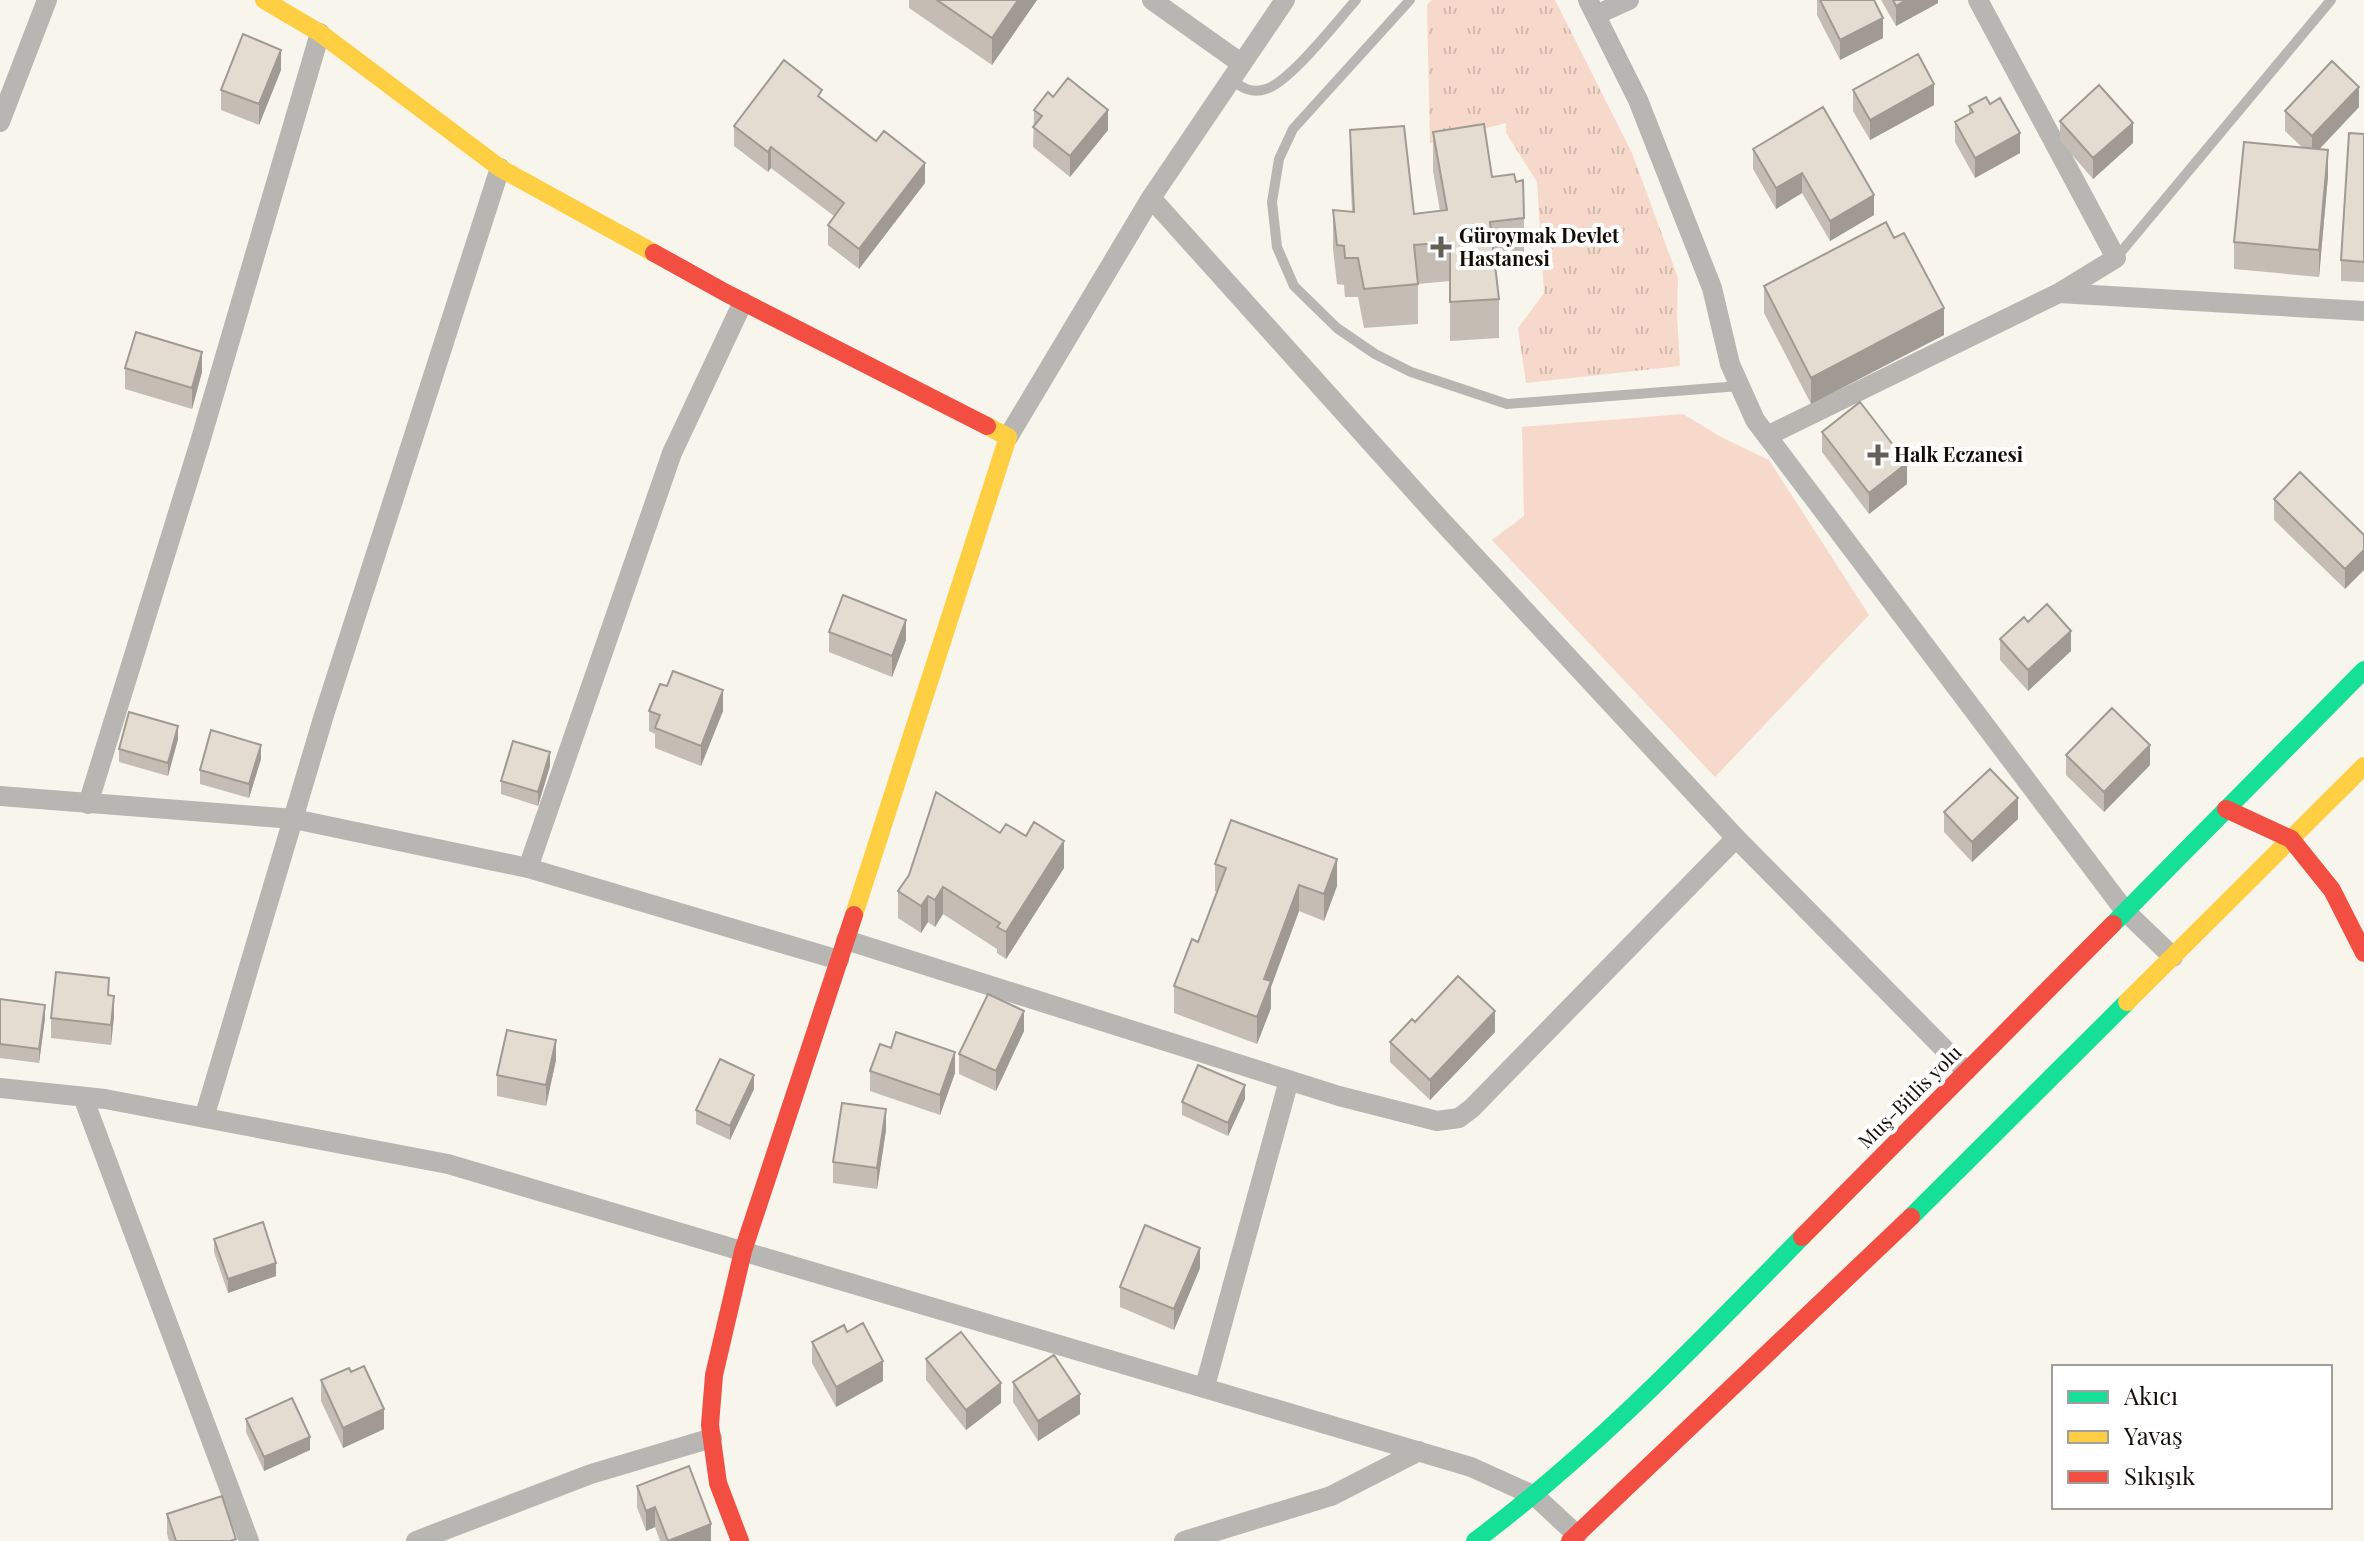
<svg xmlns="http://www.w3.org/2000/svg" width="2364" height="1541" font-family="'Playfair Display',serif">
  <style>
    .grass { fill: url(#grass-tufts) }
    .park { fill: #f6d9cb }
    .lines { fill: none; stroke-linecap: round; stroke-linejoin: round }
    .lane { stroke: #b7b6b2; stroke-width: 10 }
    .street { stroke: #b7b6b2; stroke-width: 20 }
    .fast { stroke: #16e098; stroke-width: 18 }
    .slow { stroke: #ffcf43; stroke-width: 18 }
    .jam { stroke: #f24e42; stroke-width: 18 }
    .wall { fill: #c5bdb4 }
    .shaded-wall { fill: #a09a92 }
    .building { fill: #e5dcd1; stroke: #a09a92; stroke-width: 2 }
    .poi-dot { fill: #636058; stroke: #fff; stroke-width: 3 }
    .labels { text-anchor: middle; stroke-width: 8; stroke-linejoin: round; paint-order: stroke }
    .poi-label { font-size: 20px; font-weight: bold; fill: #130f07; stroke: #fff; text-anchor: start }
    .street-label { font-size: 20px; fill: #130f07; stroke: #fff }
  </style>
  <defs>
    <pattern id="grass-tufts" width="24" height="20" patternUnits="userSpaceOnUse" patternTransform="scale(2)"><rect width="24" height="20" fill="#f6d9cb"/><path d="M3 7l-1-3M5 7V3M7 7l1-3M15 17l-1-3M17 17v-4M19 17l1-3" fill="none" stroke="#d2b9ad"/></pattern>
  </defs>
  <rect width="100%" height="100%" fill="#f8f5ed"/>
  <!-- grass -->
  <path class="grass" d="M1432,0H1555L1632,153L1678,278L1677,314L1680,366L1526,383L1518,328L1544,293L1537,182L1506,133V123L1479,130V139L1430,143L1427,5Z"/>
  <!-- park -->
  <path class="park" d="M1683,414L1721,437L1769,460L1869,615L1715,777L1492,540L1524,516L1522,427Z"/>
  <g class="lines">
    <!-- lane -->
    <path class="lane" d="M1410,0L1293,129L1279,159L1272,202L1277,247L1294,286L1337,328L1375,354L1411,372L1507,404L1740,386
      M1231,80C1243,88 1252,94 1266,89C1290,82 1337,21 1356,0
      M2116,258L2331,0"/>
    <!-- street -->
    <path class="street" d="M1152,0L1242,64
      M1588,0L1638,100L1712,288L1730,364L1755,420L2125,911L2173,957
      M1596,15L1629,0
      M0,122L47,0
      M1151,198L1438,517L1736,838L1966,1071
      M2059,293L2364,311
      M1767,436L2059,293L2116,258L1978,0
      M1008,437L1151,198L1285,0
      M0,796L294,819L528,868L839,960
      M88,804L200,442L320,33
      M528,868L672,453L743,302
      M846,940L1339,1096L1437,1121L1459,1118L1472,1108L1736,838
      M0,1088L105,1099L448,1164L1471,1467L1535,1496L1577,1535
      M83,1097L249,1541
      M204,1118L324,715L500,168
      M1205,1386L1289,1080
      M416,1541L591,1474L712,1438
      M1184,1541L1331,1496L1419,1451"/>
    <!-- fast -->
    <path class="fast" d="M2113,924L2364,670
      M1911,1217L2127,1002
      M1475,1541C1594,1452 1698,1343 1802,1237"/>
    <!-- slow -->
    <path class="slow" d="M264,0L320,33L500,168L654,253
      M854,915L1008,437L987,426
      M2127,1002L2364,766"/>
    <!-- jam -->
    <path class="jam" d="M654,253L726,293L987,426
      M2226,809L2291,839L2332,890L2364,953
      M1802,1237L2113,924
      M740,1541L718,1483L710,1425L714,1375L743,1251L854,915
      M1570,1541L1911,1217"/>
  </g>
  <!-- wall -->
  <path class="wall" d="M909,0H1037L992,65L909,8Z
    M1817,0H1874L1883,38L1840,60L1817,15Z
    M1881,0H1938V3L1896,26Z
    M281,70L259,125L221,110V90Z
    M1853,90L1934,105L1870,140L1853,111Z
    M1053,97L1108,130L1070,177L1033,147L1034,110Z
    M822,99L925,183L859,269L828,245V225L834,216L771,168L768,172L734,146V126Z
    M1969,106L2020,153L1975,178L1955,142V122L1969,114Z
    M1823,107L1874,215L1830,241L1802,193L1776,209L1753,169V149Z
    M2359,107L2319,149L2328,176L2319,277L2234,269V242L2302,147L2285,131V111Z
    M2060,121L2133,143L2093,179L2060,141Z
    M1350,130L1414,214L1440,211L1433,171V132L1492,177L1524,218V258L1494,261L1499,299V338L1450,341V281L1418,284V324L1364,328L1358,297H1345L1344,285L1337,284L1333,249V210L1352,212L1350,169Z
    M2364,134V282L2341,281V260Z
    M1764,286L1944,335L1811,404L1764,313Z
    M125,368L202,372L192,409L125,389Z
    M1822,432L1907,484L1869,514L1822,452Z
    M2274,499L2364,535L2345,589L2274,520Z
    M2028,622L2071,651L2028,691L2000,660V639Z
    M829,632L906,640L892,677L829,652Z
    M667,686L723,711L701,766L655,748V734L649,731V711Z
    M178,739L168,776L119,762V749Z
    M2066,755L2150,765L2104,812L2066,775Z
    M261,759L249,798L200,784V770Z
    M550,766L538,806L501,794V781Z
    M1944,812L2018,819L1972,862L1944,832Z
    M1000,833L1064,868L1006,959L997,953V949L943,914L935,927L928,922L921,933L898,918V891Z
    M1215,864L1337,886L1324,921L1299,911L1271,987V1008L1257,1044L1174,1013V986L1198,942L1217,892L1215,891Z
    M109,995L114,1016L111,1045L51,1038V1018Z
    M0,999L45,1018L39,1063L0,1058Z
    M1415,1022L1495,1032L1430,1100L1390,1062V1042Z
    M1024,1031L996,1091L959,1074V1054Z
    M556,1060L546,1106L497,1096V1075Z
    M870,1071L955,1073L940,1115L870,1091Z
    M754,1089L730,1140L696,1124V1110Z
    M1245,1099L1228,1136L1182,1115V1102Z
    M886,1130L877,1189L833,1183V1162Z
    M214,1239L276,1276L228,1293L214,1252Z
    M1200,1268L1174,1330L1120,1307V1287Z
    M847,1332L883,1381L836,1407L812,1363V1342Z
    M926,1359L1001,1403L966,1430L926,1380Z
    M321,1380L384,1429L343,1448L321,1401Z
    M1013,1382L1080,1414L1038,1441L1013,1402Z
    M246,1419L310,1450L264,1471L246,1432Z
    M637,1486L711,1541H660L655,1527L646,1531L637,1507Z
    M167,1514L236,1541H169L167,1534Z"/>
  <!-- shaded-wall -->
  <path class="shaded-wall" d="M1018,0H1037L992,65V38Z
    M1906,0H1938V3L1896,26V6Z
    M1883,18V38L1840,60V40Z
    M281,50V70L259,125V104Z
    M1934,84V105L1870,140V120Z
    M2359,87V107L2312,157V136Z
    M1108,110V130L1070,177V156Z
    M2133,123V143L2093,179V158Z
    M2020,133V153L1975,178V158Z
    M771,147V168L768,172V152Z
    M2328,150V176L2319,277V250Z
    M925,163V183L859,269V249Z
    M1802,173V193L1776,209V188Z
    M1874,195V215L1830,241V221Z
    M1944,308V335L1811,404V378Z
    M202,352V372L192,409V388Z
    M1907,463V484L1869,514V493Z
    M2364,550V570L2345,589V569Z
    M906,620V640L892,677V656Z
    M2071,631V651L2028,691V670Z
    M723,690V711L701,766V746Z
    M178,726V739L168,776V763Z
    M261,745V759L249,798V784Z
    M2150,745V765L2104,812V792Z
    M550,752V766L538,806V792Z
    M2018,798V819L1972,862V842Z
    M1064,841V868L1006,959V932Z
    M1337,859V886L1324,921V894Z
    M1299,885V911L1271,987V1008L1257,1044V1017L1264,979Z
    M943,887V914L935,927V900Z
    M928,896V922L921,933V906Z
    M114,996V1016L111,1045V1025Z
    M45,1005V1018L39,1063V1049Z
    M1024,1011V1031L996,1091V1071Z
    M1495,1011V1032L1430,1100V1080Z
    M556,1040V1060L546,1106V1085Z
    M955,1052V1073L940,1115V1095Z
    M754,1075V1089L730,1140V1126Z
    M1245,1085V1099L1228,1136V1123Z
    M886,1109V1130L877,1189V1168Z
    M1200,1248V1268L1174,1330V1309Z
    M276,1263V1276L228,1293V1279Z
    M883,1361V1381L836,1407V1387Z
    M1001,1383V1403L966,1430V1410Z
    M1080,1394V1414L1038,1441V1421Z
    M384,1409V1429L343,1448V1428Z
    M310,1437V1450L264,1471V1457Z
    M655,1507V1527L646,1531V1511Z
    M711,1524V1541H668Z"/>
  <!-- building -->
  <path class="building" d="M937,0H1018L992,38Z
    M1820,0H1874L1883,18L1840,40Z
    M1893,0H1906L1896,6Z
    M243,34L281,50L259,104L221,90Z
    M1918,54L1934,84L1870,120L1853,90Z
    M784,60L822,90L818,96L876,141L884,131L925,163L859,249L828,225L844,203L771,147L768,152L734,126Z
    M2332,61L2359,87L2312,136L2285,111Z
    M1068,78L1108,110L1070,156L1033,127L1042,116L1034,110L1048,92L1053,97Z
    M2099,85L2133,123L2093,158L2060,121Z
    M1986,97L1990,104L2000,98L2020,133L1975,158L1955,122L1973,112L1969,106Z
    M1823,107L1874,195L1830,221L1802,173L1776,188L1753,149Z
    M1484,124L1492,177L1514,174L1516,182L1523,180L1524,218L1490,222L1499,299L1450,302V242L1414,245L1418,284L1364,289L1358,258H1345L1344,246L1337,245L1333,210L1354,212L1350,130L1404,126L1414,214L1447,210L1433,132Z
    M2349,133L2364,134V262L2341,260Z
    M2244,142L2328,150L2319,250L2234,242Z
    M1886,222L1894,238L1904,233L1944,308L1811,378L1764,286Z
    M136,332L202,352L192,388L125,368Z
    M1860,402L1907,463L1869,493L1822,432Z
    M2300,472L2364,535V550L2345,569L2274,499Z
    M843,595L906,620L892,656L829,632Z
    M2047,604L2071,631L2028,670L2000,639L2024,617L2028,622Z
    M673,671L723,690L701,746L655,728L660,715L649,711L660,684L667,686Z
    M2112,708L2150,745L2104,792L2066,755Z
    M129,712L178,726L168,763L119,749Z
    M211,730L261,745L249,784L200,770Z
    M513,741L550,752L538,792L501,781Z
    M1990,769L2018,798L1972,842L1944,812Z
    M936,792L1000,833L1006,824L1026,836L1034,822L1064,841L1006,932L997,927L1000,923L943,887L935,900L928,896L921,906L898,891L909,875Z
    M1231,820L1337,859L1324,894L1299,885L1264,979L1271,981L1257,1017L1174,986L1192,939L1198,942L1226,868L1215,864Z
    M56,972L109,978L108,995L114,996L111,1025L51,1018Z
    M1458,976L1495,1011L1430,1080L1390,1042L1412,1019L1415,1022Z
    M988,994L1024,1011L996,1071L959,1054Z
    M0,999L45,1005L39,1049L0,1044Z
    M507,1030L556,1040L546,1085L497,1075Z
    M896,1032L955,1052L940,1095L870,1071L880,1044L891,1048Z
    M720,1059L754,1075L730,1126L696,1110Z
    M1198,1065L1245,1085L1228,1123L1182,1102Z
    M842,1103L886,1109L877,1168L833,1162Z
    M263,1222L276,1263L228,1279L214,1239Z
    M1145,1225L1200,1248L1174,1309L1120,1287Z
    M863,1323L883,1361L836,1387L812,1342L844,1325L847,1332Z
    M961,1332L1001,1383L966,1410L926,1359Z
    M1054,1355L1080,1394L1038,1421L1013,1382Z
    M364,1366L384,1409L343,1428L321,1380L349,1368L351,1372Z
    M292,1398L310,1437L264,1457L246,1419Z
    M689,1466L711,1524L668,1541L655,1507L646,1511L637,1486Z
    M222,1496L236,1539L230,1541H176L167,1514Z"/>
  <!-- markers -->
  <g class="poi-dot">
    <path d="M1437 235h8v8h8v8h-8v8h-8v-8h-8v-8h8z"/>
    <path d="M1874 443h8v8h8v8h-8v8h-8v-8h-8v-8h8z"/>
  </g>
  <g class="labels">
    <!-- poi labels -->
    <g class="poi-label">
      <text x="1459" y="243">Güroymak Devlet<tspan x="1459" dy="23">Hastanesi</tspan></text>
      <text x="1894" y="462">Halk Eczanesi</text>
    </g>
    <!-- street labels -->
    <g class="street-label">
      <text transform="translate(1910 1097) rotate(-45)" y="7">Muş-Bitlis yolu</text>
    </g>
  </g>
  <!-- legend -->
  <rect x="2052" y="1365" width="280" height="144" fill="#ffffff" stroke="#a19f9c" stroke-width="2"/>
  <rect x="2068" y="1391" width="40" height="12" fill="#16e098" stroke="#a19f9c" stroke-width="2"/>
  <text x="2124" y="1405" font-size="24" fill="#130f07">Akıcı</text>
  <rect x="2068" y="1431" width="40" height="12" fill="#ffcf43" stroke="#a19f9c" stroke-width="2"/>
  <text x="2124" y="1445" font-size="24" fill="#130f07">Yavaş</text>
  <rect x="2068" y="1471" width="40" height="12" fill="#f24e42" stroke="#a19f9c" stroke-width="2"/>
  <text x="2124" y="1485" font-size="24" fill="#130f07">Sıkışık</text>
</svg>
